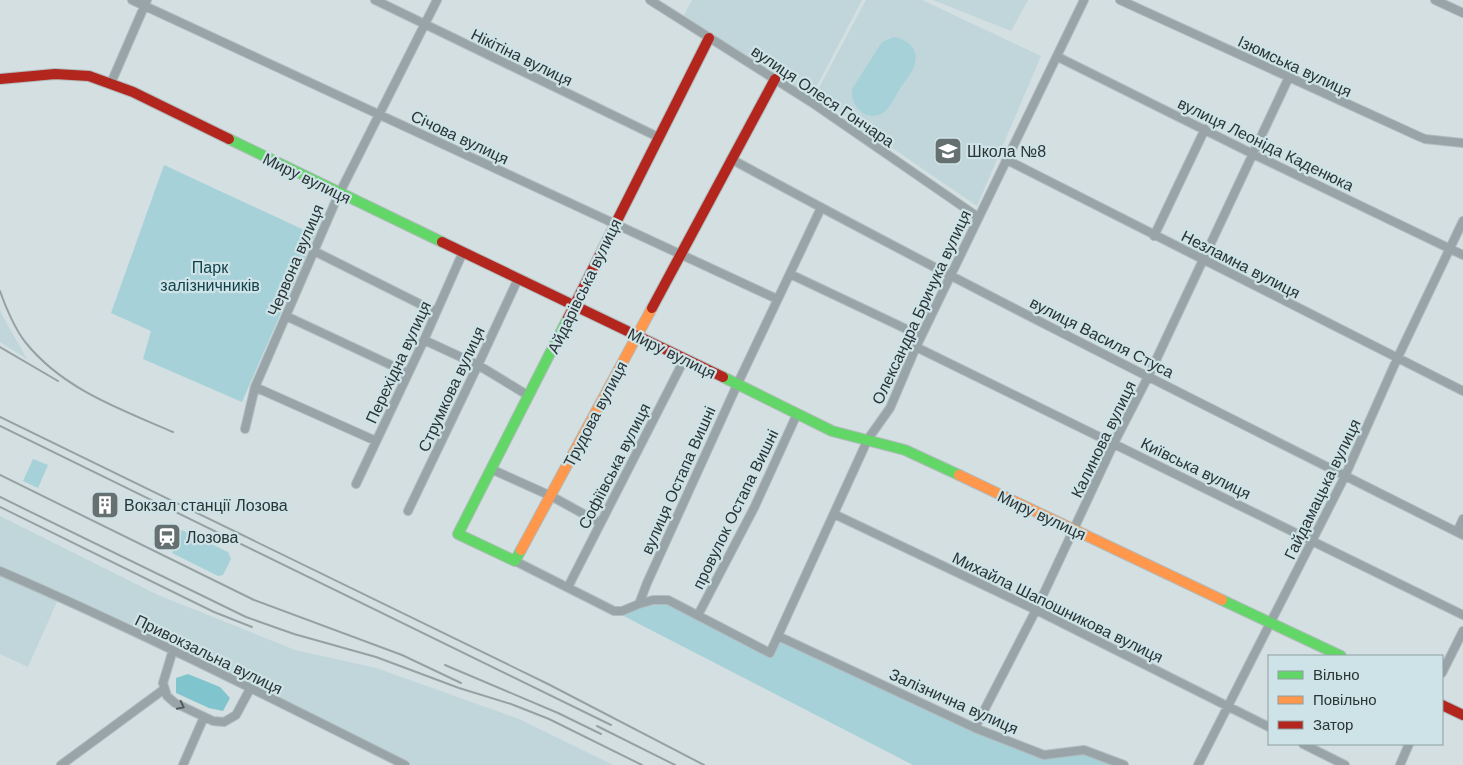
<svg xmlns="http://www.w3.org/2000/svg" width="1463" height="765" font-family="Arial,sans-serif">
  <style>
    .built { fill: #c0d6da }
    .green { fill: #a6d1d9 }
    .forest { fill: #80c4ce }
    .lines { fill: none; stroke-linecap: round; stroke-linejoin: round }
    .street-casing { stroke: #b2bcbe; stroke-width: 10 }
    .fast-casing { stroke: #b2bcbe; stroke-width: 12 }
    .slow-casing { stroke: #b2bcbe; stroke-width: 12 }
    .jam-casing { stroke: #b2bcbe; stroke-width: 12 }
    .street { stroke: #98a4a7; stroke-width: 8 }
    .fast { stroke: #63d668; stroke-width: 10 }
    .slow { stroke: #ff974d; stroke-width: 10 }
    .jam { stroke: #b3261e; stroke-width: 10 }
    .rail { stroke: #96a1a3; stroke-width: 2 }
    .oneway { stroke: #525b5d }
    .labels { text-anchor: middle; stroke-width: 4.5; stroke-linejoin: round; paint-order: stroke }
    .street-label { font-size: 16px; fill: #2c3435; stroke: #cde3e7 }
    .poi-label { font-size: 16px; fill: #2c3435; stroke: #cde3e7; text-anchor: start }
    .park-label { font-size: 16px; fill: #12434b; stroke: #cde3e7 }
  </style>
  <rect width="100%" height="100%" fill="#d3dfe1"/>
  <!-- built -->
  <path class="built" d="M692,0H862L811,97L683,17Z
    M866,0H922L1041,56L977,206L815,95Z
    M933,0H1028L1011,31Z
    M0,310L2,315L27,359L0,342Z
    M0,516L158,595L295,650L376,668L519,719L613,765H405L59,597L28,667L0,654Z"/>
  <!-- green -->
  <path class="green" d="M894,37C907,39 919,49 915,63C913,73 904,82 899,90C895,97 890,107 884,112C867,124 850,106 852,89L882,42Z
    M164,165L315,235L242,402L143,359L151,331L111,313Z
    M33,459L48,465L38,488L23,481Z
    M182,530L228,552L231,559L223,575L218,576L172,553Z
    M660,599L770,652L778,636L1044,755L1084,750L1124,765H913L614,611Z"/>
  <!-- forest -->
  <path class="forest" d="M188,674L220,687L230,698L223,711L209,708L176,693V678Z"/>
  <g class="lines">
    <defs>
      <path id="street" d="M132,0L777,299
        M375,0L658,137
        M650,0L811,102L978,217
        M1120,0L1418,136L1425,139L1463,143
        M1435,0L1463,13
        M1058,57L1253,154L1463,255
        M111,83L147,0
        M731,159C972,290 1218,412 1463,535
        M1007,160L1463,391
        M1154,236L1205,129
        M314,251L436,312
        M790,274L921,336
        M286,316L408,373
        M424,340L478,365L529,396
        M916,347L1463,615
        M255,387L376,441
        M245,429L255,387L337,198L437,0
        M491,469L551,496L600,523
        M356,484L424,340L463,252
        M408,511L478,365L518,279
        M834,514L1036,610L1269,727
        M1457,532L1463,519
        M515,561L614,611H622L639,604L647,583L737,385L821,208
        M0,571C137,630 271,698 405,765
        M568,587L685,358
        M639,604L653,600H668L770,653L868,439L890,408L916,347L1084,0
        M698,615L754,508L797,414
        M778,636L975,728L1044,755L1084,750L1124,765
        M173,650L163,683L167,696L175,703L213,721L224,722L236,715L250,689
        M1442,673L1463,631
        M975,728L1036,610L1114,443L1148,377L1203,260L1289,77
        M1303,744L1345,765
        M61,765L163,690
        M183,765L204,717
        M1198,765L1345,476L1397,359L1463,221
        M1400,765L1409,744"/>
      <path id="fast" d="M229,139L442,242
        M723,377L832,431L905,450L959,475
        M521,550L515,561L458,534L568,318
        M1222,600L1341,656"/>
      <path id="slow" d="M959,475L1222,600
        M521,550L652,308"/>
      <path id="jam" d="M0,79L55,74L89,76L133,92L229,139
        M442,242L723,377
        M652,308L775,79
        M568,318L709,38
        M1442,705L1463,715"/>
    </defs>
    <!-- street casing -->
    <use href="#street" class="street-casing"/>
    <!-- fast casing -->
    <use href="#fast" class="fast-casing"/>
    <!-- slow casing -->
    <use href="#slow" class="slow-casing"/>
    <!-- jam casing -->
    <use href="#jam" class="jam-casing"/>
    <!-- street -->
    <use href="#street" class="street"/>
    <!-- fast -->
    <use href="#fast" class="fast"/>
    <!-- slow -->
    <use href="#slow" class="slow"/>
    <!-- jam -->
    <use href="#jam" class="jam"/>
    <!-- rail -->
    <path class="rail" d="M0,291C5,306 16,331 26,343C63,389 120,409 173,432
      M0,347L58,381
      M0,417L548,684L704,765
      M0,426L611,725
      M0,475L254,600L402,655L461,683
      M0,497L246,617L294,634L376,657L459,688L511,704L549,719L642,765
      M0,507L214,612L252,627
      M445,665L558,713L601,734
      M597,726L675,765"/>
  </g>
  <!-- one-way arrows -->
  <defs><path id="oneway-chevron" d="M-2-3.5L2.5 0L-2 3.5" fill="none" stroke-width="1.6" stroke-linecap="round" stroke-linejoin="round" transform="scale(1.25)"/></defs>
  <use class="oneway" href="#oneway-chevron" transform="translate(181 706) rotate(26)"/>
  <!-- icons -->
  <defs>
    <symbol id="school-square" viewBox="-11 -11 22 22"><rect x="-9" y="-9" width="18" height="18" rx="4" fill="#667071" stroke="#cde3e7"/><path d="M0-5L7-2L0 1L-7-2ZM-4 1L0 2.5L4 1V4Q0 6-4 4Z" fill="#fff"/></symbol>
    <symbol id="building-square" viewBox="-11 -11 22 22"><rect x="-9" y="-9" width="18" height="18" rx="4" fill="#667071" stroke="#cde3e7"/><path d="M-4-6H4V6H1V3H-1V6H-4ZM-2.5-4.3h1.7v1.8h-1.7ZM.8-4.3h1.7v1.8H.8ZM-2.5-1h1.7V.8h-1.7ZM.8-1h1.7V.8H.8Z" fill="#fff"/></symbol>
    <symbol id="station-square" viewBox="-11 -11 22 22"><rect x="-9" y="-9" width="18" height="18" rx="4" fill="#667071" stroke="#cde3e7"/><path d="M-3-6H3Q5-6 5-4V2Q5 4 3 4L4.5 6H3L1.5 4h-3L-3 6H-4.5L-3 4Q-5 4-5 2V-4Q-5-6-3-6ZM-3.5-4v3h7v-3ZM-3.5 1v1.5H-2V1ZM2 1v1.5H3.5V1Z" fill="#fff"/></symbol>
  </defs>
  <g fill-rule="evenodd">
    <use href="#school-square" x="932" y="135" width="32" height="32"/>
    <use href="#building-square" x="89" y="489" width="32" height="32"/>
    <use href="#station-square" x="151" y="521" width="32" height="32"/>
  </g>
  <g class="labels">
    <!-- street labels -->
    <g class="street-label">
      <text transform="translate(522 57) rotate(26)" y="6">Нікітіна вулиця</text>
      <text transform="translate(1295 66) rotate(25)" y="6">Ізюмська вулиця</text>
      <text transform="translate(823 96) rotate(34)" y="6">вулиця Олеся Гончара</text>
      <text transform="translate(460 137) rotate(25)" y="6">Січова вулиця</text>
      <text transform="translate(1266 144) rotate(26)" y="6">вулиця Леоніда Каденюка</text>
      <text transform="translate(307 178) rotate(26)" y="6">Миру вулиця</text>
      <text transform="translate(295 260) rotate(-67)" y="6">Червона вулиця</text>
      <text transform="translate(1241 264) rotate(27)" y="6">Незламна вулиця</text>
      <text transform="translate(584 286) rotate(-64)" y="6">Айдарівська вулиця</text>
      <text transform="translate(921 307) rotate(-65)" y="6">Олександра Бричука вулиця</text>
      <text transform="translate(1102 337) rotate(27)" y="6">вулиця Василя Стуса</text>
      <text transform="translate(672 353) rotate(26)" y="6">Миру вулиця</text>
      <text transform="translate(398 362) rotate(-65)" y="6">Перехідна вулиця</text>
      <text transform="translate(451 389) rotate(-65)" y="6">Струмкова вулиця</text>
      <text transform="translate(595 414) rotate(-62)" y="6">Трудова вулиця</text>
      <text transform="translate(1103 439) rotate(-64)" y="6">Калинова вулиця</text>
      <text transform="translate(614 466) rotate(-63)" y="6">Софіївська вулиця</text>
      <text transform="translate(1196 468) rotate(26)" y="6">Київська вулиця</text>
      <text transform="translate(678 480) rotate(-66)" y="6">вулиця Остапа Вишні</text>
      <text transform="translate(1322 489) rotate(-64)" y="6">Гайдамацька вулиця</text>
      <text transform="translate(735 509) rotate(-64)" y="6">провулок Остапа Вишні</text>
      <text transform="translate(1042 515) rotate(25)" y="6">Миру вулиця</text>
      <text transform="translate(1058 607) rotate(26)" y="6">Михайла Шапошникова вулиця</text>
      <text transform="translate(209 654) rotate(26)" y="6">Привокзальна вулиця</text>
      <text transform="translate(954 701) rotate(24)" y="6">Залізнична вулиця</text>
    </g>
    <!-- poi labels -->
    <g class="poi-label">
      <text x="967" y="157">Школа №8</text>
      <text x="124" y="511">Вокзал станції Лозова</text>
      <text x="186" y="543">Лозова</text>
    </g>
    <!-- park labels -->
    <g class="park-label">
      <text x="210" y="273">Парк<tspan x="210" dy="18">залізничників</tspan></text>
    </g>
  </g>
  <!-- legend -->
  <rect x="1268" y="655" width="175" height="90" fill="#cde3e7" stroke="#8d9da0"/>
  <rect x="1278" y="671" width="25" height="8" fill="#63d668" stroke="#8d9da0"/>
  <text x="1313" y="680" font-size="15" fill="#2c3435">Вільно</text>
  <rect x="1278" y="696" width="25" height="8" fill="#ff974d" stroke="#8d9da0"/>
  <text x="1313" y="705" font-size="15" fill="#2c3435">Повільно</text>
  <rect x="1278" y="721" width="25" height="8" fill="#b3261e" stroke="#8d9da0"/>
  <text x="1313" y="730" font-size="15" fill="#2c3435">Затор</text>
</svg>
